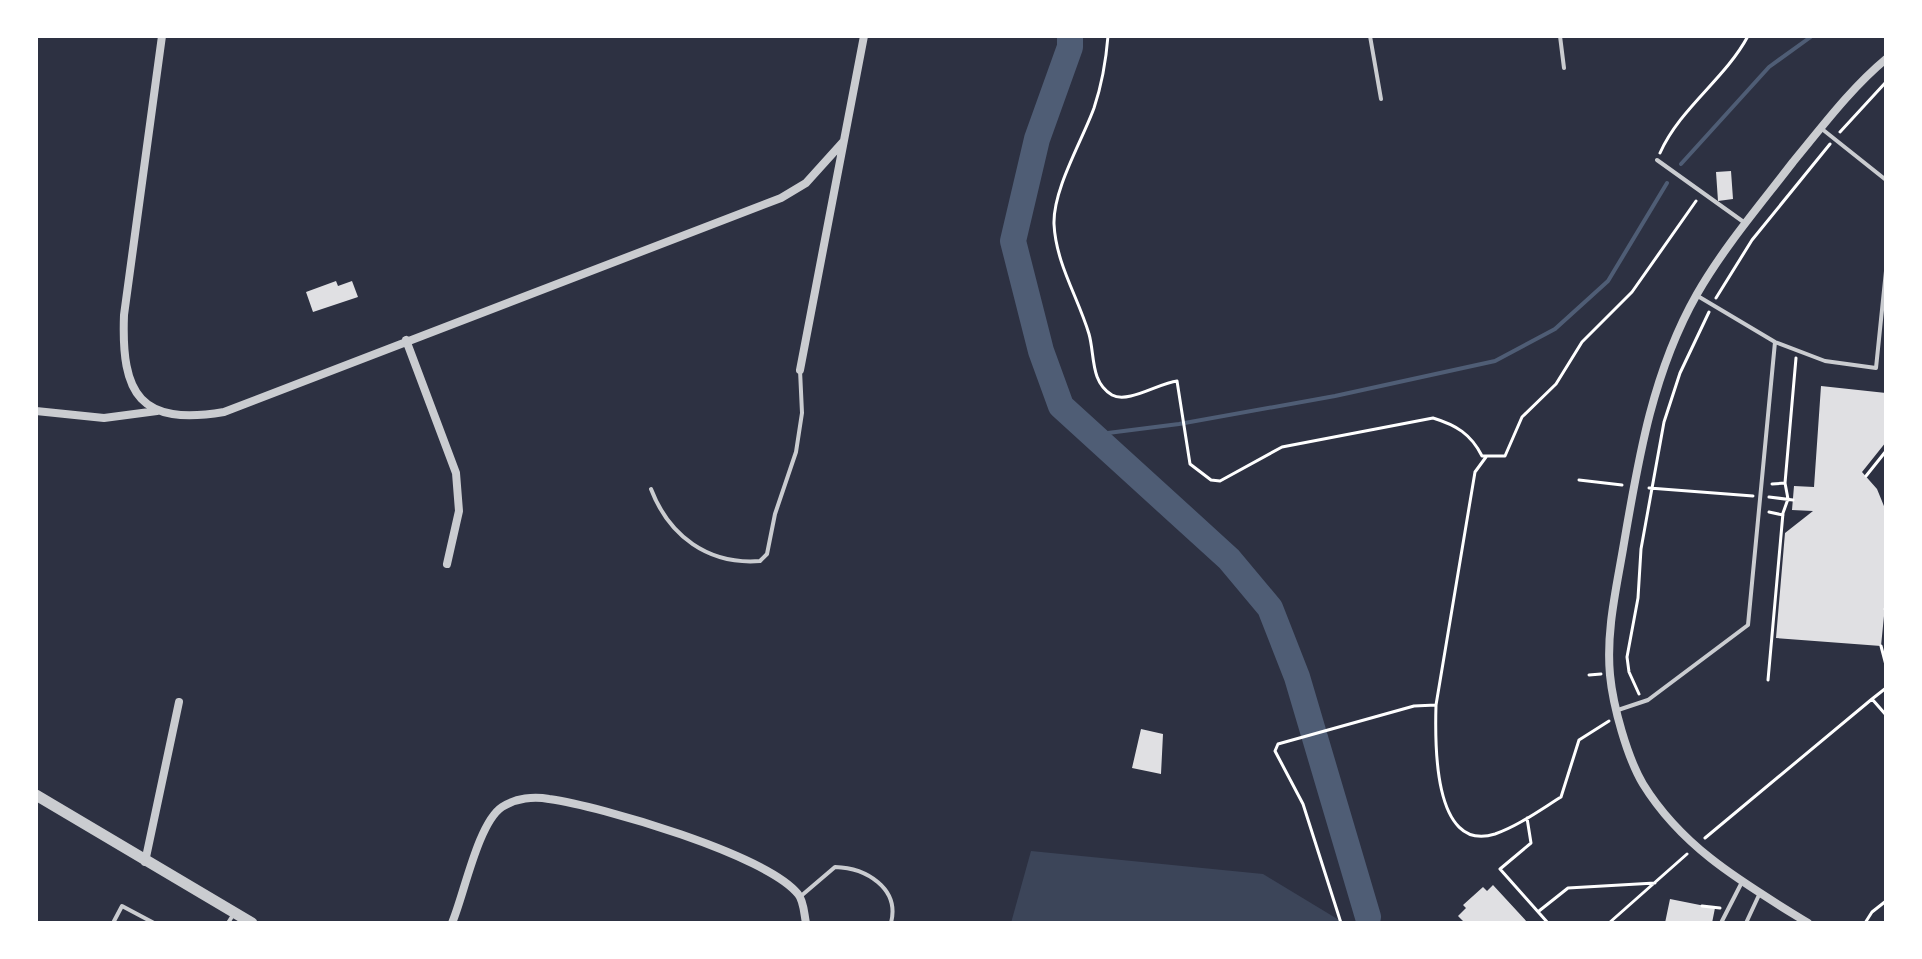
<svg xmlns="http://www.w3.org/2000/svg" width="1922" height="959" font-family="Ubuntu,sans-serif">
  <style>
    .green { fill: #3c4559 }
    .lines { fill: none; stroke-linecap: round; stroke-linejoin: round }
    .stream { stroke: #4f5d75; stroke-width: 4 }
    .river { stroke: #4f5d75; stroke-width: 26 }
    .building { fill: #e0e0e3 }
    .path { stroke: #fff; stroke-width: 3 }
    .service { stroke: #caccd0; stroke-width: 4 }
    .minor { stroke: #caccd0; stroke-width: 8 }
    .tertiary { stroke: #caccd0; stroke-width: 11 }
  </style>
  <rect width="100%" height="100%" fill="#2d3142"/>
  <!-- green -->
  <path class="green" d="M1031,851L1263,874L1344,923H1011Z"/>
  <g class="lines">
    <!-- stream -->
    <path class="stream" d="M1681,164L1769,67L1812,36
      M1092,435L1179,424L1335,396L1495,361L1555,329L1608,281L1667,183
      M1368,917L1371,923"/>
    <!-- river -->
    <path class="river" d="M1070,36V47L1037,139L1013,241L1041,351L1061,406L1229,559L1270,608L1297,677L1368,917"/>
  </g>
  <!-- building -->
  <path class="building" d="M1731,171L1733,199L1718,201L1716,172Z
    M336,281L338,286L352,281L358,297L313,312L306,292Z
    M1821,386L1886,393V442L1862,472L1877,489L1886,511V596L1881,646L1776,638L1785,533L1813,511L1792,510L1794,486L1814,487Z
    M1141,729L1163,734L1161,774L1132,768Z
    M1493,885L1528,923H1465L1458,916L1466,908L1463,905L1483,887L1487,891Z
    M1670,899L1715,908L1712,923H1665Z"/>
  <g class="lines">
    <!-- path -->
    <path class="path" d="M1108,36C1106,61 1102,84 1094,108C1082,141 1053,189 1054,224C1056,264 1078,297 1089,334C1095,355 1090,382 1112,395C1128,404 1159,383 1177,381L1190,464L1211,480L1220,481L1282,447L1433,418C1456,425 1471,434 1482,456H1505L1522,417L1556,384L1582,342L1632,292L1696,201
      M1840,132L1886,82
      M1660,153C1680,108 1725,79 1748,36
      M1716,298L1752,240L1830,144
      M1866,476L1886,451
      M1579,480L1622,485
      M1772,484L1785,483
      M1649,488L1753,496
      M1769,497L1793,500
      M1769,512L1783,515
      M1885,609L1886,607
      M1881,646L1886,665
      M1589,675L1601,674
      M1768,680L1783,513L1788,499L1785,483L1796,358
      M1886,688L1872,699L1886,715
      M1639,694L1629,672L1627,657L1638,598L1641,549L1664,422L1680,373L1709,312
      M1436,705C1435,739 1432,854 1495,834C1518,826 1540,810 1561,797L1579,740L1609,721
      M1527,818L1531,843L1500,869L1548,923
      M1705,838L1872,699
      M1702,906L1720,908
      M1539,911L1568,888L1655,883
      M1341,923L1303,804L1275,751L1278,744L1414,706L1436,705L1475,472L1486,457
      M1609,923L1687,854
      M1865,923L1872,912L1886,901"/>
    <!-- service -->
    <path class="service" d="M1370,36L1381,99
      M1560,36L1564,68
      M1822,129L1886,180
      M1657,160L1745,223
      M1696,295L1775,342L1825,361L1876,368L1886,271
      M651,489C669,536 708,565 760,561L767,554L775,514L796,452L802,413L800,370
      M1618,710L1648,700L1748,625L1775,342
      M801,896L835,867C866,868 900,888 891,923
      M113,923L122,906L154,923
      M228,923L233,915
      M812,923H843
      M1721,923L1742,882
      M1746,923L1759,895"/>
    <!-- minor -->
    <path class="minor" d="M162,36L124,315C121,395 140,426 224,412L781,198L806,183L843,142
      M406,340L456,473L459,511L447,564
      M800,370L864,36
      M36,411L104,418L157,411
      M145,862L179,702
      M452,923C464,895 478,823 502,807C516,798 534,796 549,799C601,806 767,855 798,894C804,901 804,914 806,923
      M1808,923C1745,884 1683,849 1643,784C1627,757 1613,706 1610,675C1606,632 1616,590 1623,549C1638,461 1652,373 1697,294C1724,247 1760,205 1793,162C1822,127 1851,88 1886,59"/>
    <!-- tertiary -->
    <path class="tertiary" d="M36,795L252,923"/>
  </g>
  <!-- border -->
  <rect width="1922" height="959" fill="none" stroke="#ffffff" stroke-width="76"/>
</svg>
